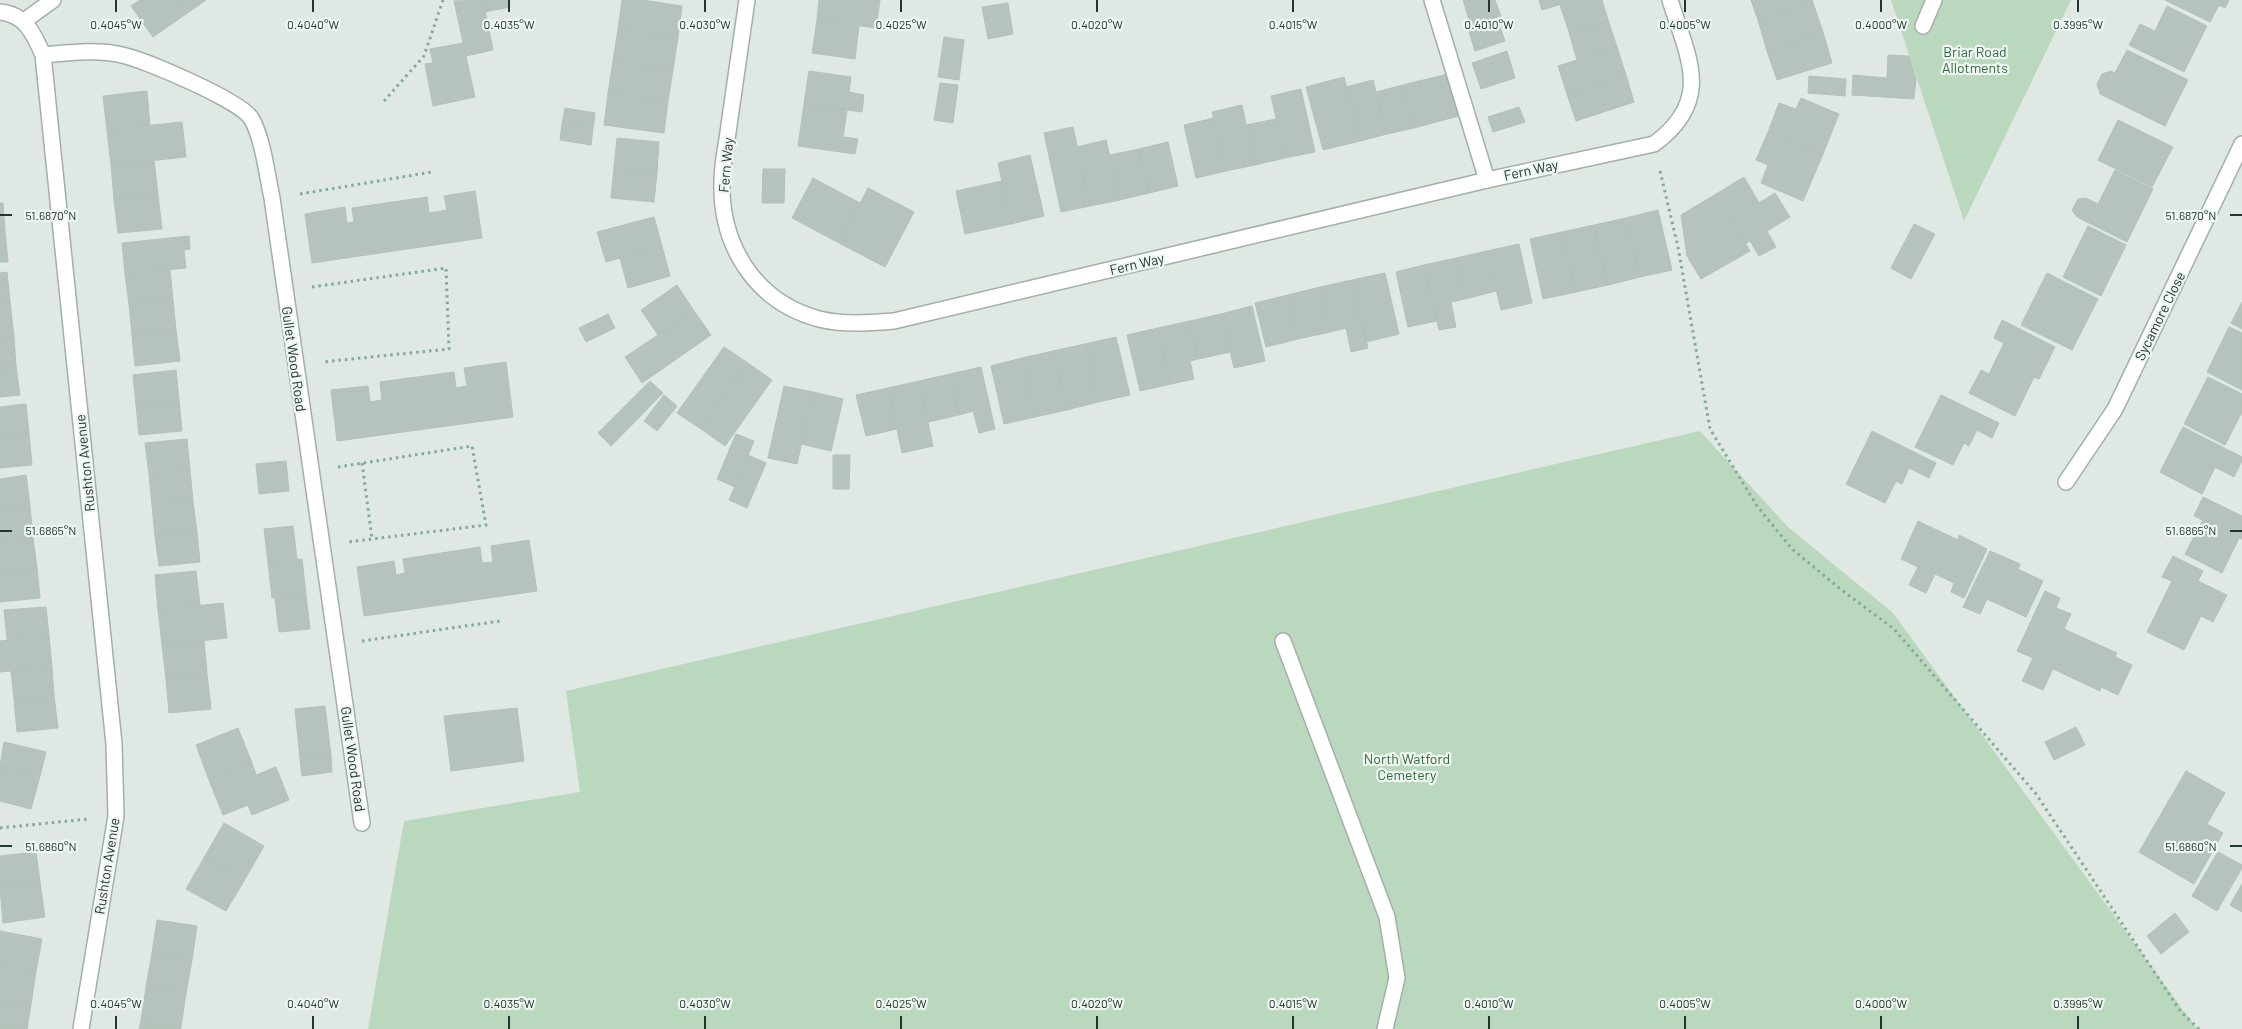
<svg xmlns="http://www.w3.org/2000/svg" width="2242" height="1029" font-family="Barlow,sans-serif">
  <style>
    .green { fill: #bad8be }
    .building { fill: #b5c3bc; stroke: #b2c1b9 }
    .lines { fill: none; stroke-linecap: round; stroke-linejoin: round }
    .lane-casing { stroke: #a3afa9; stroke-width: 18 }
    .street-casing { stroke: #a3afa9; stroke-width: 18 }
    .path { stroke: #83a998; stroke-width: 3; stroke-dasharray: 2.5 4; stroke-linecap: butt }
    .lane { stroke: #fff; stroke-width: 15 }
    .street { stroke: #fff; stroke-width: 15 }
    .ticks { fill: none; stroke: #22362e; stroke-width: 2 }
    .labels { text-anchor: middle; stroke-width: 4.5; stroke-linejoin: round; paint-order: stroke }
    .park-label { font-size: 14px; fill: #316940; stroke: #eff6f1 }
    .street-label { font-size: 14px; fill: #22362e; stroke: #eff6f1 }
    .ticks-label { font-size: 12px; text-anchor: middle; fill: #22362e; stroke: #eff6f1; stroke-width: 4.5; stroke-linejoin: round; paint-order: stroke }
  </style>
  <rect width="100%" height="100%" fill="#dfe8e3"/>
  <!-- green -->
  <path class="green" d="M1891,0H2071L1964,221Z
    M1700,431L1788,527L1893,613L2197,1029H368L404,821L580,792L566,691Z"/>
  <!-- building -->
  <path class="building" d="M140,0H176L186,14L153,37L131,6Z
    M176,0H206L186,14Z
    M483,0H509L510,7L485,12Z
    M483,0L493,50L466,56L454,1Z
    M622,0H642L682,6L678,37L618,29Z
    M819,0H880L876,28L817,20Z
    M1463,0H1495L1501,16L1471,26Z
    M1539,0H1574L1542,10Z
    M1574,0H1602L1608,20L1569,32L1560,5Z
    M1751,0H1812L1813,3L1758,20Z
    M2165,0H2229L2225,8L2219,5L2210,22Z
    M1008,3L1013,34L988,39L982,7Z
    M1813,3L1823,32L1767,51L1758,20Z
    M2167,6L2207,26L2184,72L2129,45L2140,24L2155,31Z
    M817,20L859,26L855,59L812,53Z
    M1608,20L1617,47L1577,60L1569,32Z
    M1499,24L1505,41L1475,51L1469,32Z
    M618,29L678,37L673,70L613,61Z
    M1823,32L1832,63L1777,80L1767,51Z
    M944,37L964,40L959,80L938,77Z
    M463,43L475,97L433,106L425,64L433,63L430,49Z
    M1617,47L1626,75L1567,94L1558,66Z
    M2127,50L2188,80L2165,126L2100,94L2097,84L2102,74L2111,71L2115,73Z
    M1507,51L1515,78L1481,89L1472,63Z
    M1888,55L1909,56L1916,79L1914,99L1852,95L1853,75L1887,78Z
    M613,61L673,70L668,101L608,93Z
    M809,71L851,77L849,92L864,95L862,112L804,104Z
    M1452,73L1462,115L1414,128L1403,85Z
    M1626,75L1634,102L1576,121L1567,94Z
    M1809,76L1846,79L1845,96L1808,93Z
    M1344,77L1360,141L1323,150L1306,87Z
    M1373,80L1387,134L1360,141L1346,87Z
    M940,83L958,85L953,123L934,120Z
    M1403,85L1414,128L1387,134L1376,92Z
    M1301,89L1315,152L1285,158L1271,96Z
    M147,91L150,126L107,130L103,96Z
    M608,93L668,101L664,133L604,125Z
    M1801,98L1839,114L1823,154L1768,132L1779,103L1796,109Z
    M804,104L847,110L843,137L858,139L855,154L798,146Z
    M1242,105L1255,165L1226,171L1212,112Z
    M1519,107L1525,122L1493,132L1488,117Z
    M565,108L595,113L593,128L562,124Z
    M1214,118L1226,171L1196,178L1184,125Z
    M1276,119L1285,158L1255,165L1246,125Z
    M2118,120L2173,147L2152,187L2098,160Z
    M182,122L186,157L111,165L107,130Z
    M562,124L593,128L591,145L560,140Z
    M1073,127L1090,206L1061,212L1044,133Z
    M1768,132L1823,154L1803,201L1761,183L1768,165L1756,160Z
    M617,138L659,142L657,172L614,168Z
    M1106,140L1120,200L1090,206L1077,147Z
    M1168,142L1178,186L1149,193L1139,149Z
    M1139,149L1149,193L1120,200L1110,155Z
    M1030,155L1044,216L1011,224L998,163Z
    M154,160L158,195L114,199L111,165Z
    M614,168L657,172L654,202L611,198Z
    M763,169H785L784,203H762Z
    M2115,170L2153,189L2127,242L2077,217L2072,210L2078,199L2086,198L2098,204Z
    M1744,177L1759,203L1775,193L1790,217L1767,231L1776,247L1759,256L1750,241L1745,244L1716,194Z
    M813,178L860,203L839,243L792,218Z
    M1002,181L1011,224L965,234L956,191Z
    M868,188L914,212L885,267L839,243Z
    M475,191L482,238L312,263L305,214L345,207L347,223L354,222L352,208L427,197L429,213L447,210L444,196Z
    M1716,194L1750,251L1701,279L1687,256L1681,215Z
    M158,195L162,229L118,233L114,199Z
    M0,203H3L5,232H0Z
    M1658,210L1672,270L1640,277L1626,218Z
    M654,217L662,246L606,262L597,232Z
    M1626,218L1640,277L1608,285L1594,225Z
    M1914,224L1935,234L1911,279L1891,268Z
    M1594,225L1608,285L1576,292L1562,232Z
    M2088,226L2126,245L2101,296L2063,277Z
    M0,232H5L8,262H0Z
    M1562,232L1576,292L1543,299L1530,239Z
    M189,236L190,249L184,250L186,268L125,274L122,243Z
    M1519,244L1532,303L1501,310L1487,251Z
    M662,246L670,276L628,288L620,258Z
    M1487,251L1496,291L1465,299L1456,258Z
    M1456,258L1465,299L1451,302L1456,327L1439,330L1424,265Z
    M1424,265L1437,321L1408,327L1396,272Z
    M170,269L173,300L129,304L125,274Z
    M7,272L10,301L0,302V273Z
    M1385,273L1399,334L1366,342L1352,280Z
    M2047,273L2098,299L2072,350L2021,325Z
    M1352,280L1368,348L1351,352L1346,328L1330,332L1320,287Z
    M677,285L694,311L658,335L641,310Z
    M1320,287L1330,332L1298,339L1288,295Z
    M1288,295L1298,339L1266,347L1255,303Z
    M173,300L176,330L132,335L129,304Z
    M10,301L14,337L0,338V302Z
    M2242,302V329L2231,323Z
    M1252,306L1265,361L1234,368L1221,314Z
    M694,311L711,335L642,383L625,357Z
    M608,314L615,328L586,342L579,328Z
    M1221,314L1230,352L1198,359L1190,321Z
    M2002,320L2055,347L2039,379L2034,377L2015,416L1969,393L1981,370L1989,374L2004,343L1994,338Z
    M1190,321L1198,359L1190,361L1194,379L1171,384L1158,328Z
    M2229,327L2242,333V390L2207,372Z
    M1158,328L1171,384L1140,391L1127,335Z
    M176,330L180,361L135,366L132,335Z
    M14,337L16,366L0,368V338Z
    M1116,337L1130,395L1098,402L1085,344Z
    M1085,344L1098,402L1067,410L1053,351Z
    M724,347L748,363L701,429L677,413Z
    M1053,351L1067,410L1035,417L1022,358Z
    M1022,358L1035,417L1004,424L991,366Z
    M506,362L513,417L337,441L331,390L368,386L370,402L382,400L380,382L454,372L456,388L467,386L464,368Z
    M748,363L772,380L725,446L701,429Z
    M16,366L20,395L0,397V368Z
    M981,367L995,429L979,433L973,411L959,415L950,374Z
    M176,370L179,400L136,405L133,375Z
    M950,374L959,415L928,422L919,381Z
    M2208,377L2242,394V412L2225,445L2184,424Z
    M650,381L663,393L611,446L598,433Z
    M919,381L933,446L902,453L888,388Z
    M784,386L813,392L797,464L768,458Z
    M888,388L897,429L866,436L856,395Z
    M813,392L843,399L831,451L801,444Z
    M664,395L677,406L657,431L644,421Z
    M1941,395L1999,423L1992,438L1977,430L1969,446L1964,443L1953,465L1915,447Z
    M179,400L182,431L139,435L136,405Z
    M26,404L29,433L0,435V407Z
    M2183,427L2242,457V461L2234,477L2215,467L2202,494L2160,472Z
    M1872,431L1936,463L1929,478L1909,468L1902,484L1896,481L1885,503L1846,484Z
    M29,433L32,465L0,468V435Z
    M736,434L754,441L735,487L717,479Z
    M187,439L190,470L149,474L145,443Z
    M748,455L766,463L747,508L729,500Z
    M833,455H850L849,489H833Z
    M286,461L289,491L259,494L256,464Z
    M190,470L193,501L152,505L149,474Z
    M26,475L30,506L0,510V479Z
    M2203,497L2242,516V539L2239,538L2222,573L2185,554L2203,520L2194,516Z
    M193,501L197,532L155,536L152,505Z
    M30,506L33,538L0,542V510Z
    M1918,521L1958,540L1959,535L1987,549L1964,598L1951,592L1954,583L1935,574L1926,593L1909,585L1918,567L1901,559Z
    M293,526L297,559L268,562L264,529Z
    M197,532L200,562L159,566L155,536Z
    M33,538L37,568L0,572V542Z
    M529,540L537,591L364,616L357,567L394,561L396,575L405,573L403,559L480,547L482,563L493,562L491,546Z
    M1990,551L2020,564L2018,569L2043,581L2026,617L1987,599L1980,614L1963,607Z
    M2173,556L2203,571L2198,581L2227,595L2213,622L2201,616L2184,650L2147,632L2172,581L2162,577Z
    M302,559L306,595L272,598L268,562Z
    M37,568L40,598L0,602V572Z
    M196,571L200,605L158,610L155,575Z
    M2045,591L2060,598L2056,608L2071,614L2064,629L2117,653L2115,657L2132,665L2118,695L2101,687L2100,691L2053,669L2043,690L2022,681L2033,658L2017,651Z
    M306,595L310,629L279,632L275,598Z
    M223,603L227,638L162,645L158,610Z
    M46,607L49,636L7,640L4,610Z
    M49,636L52,667L0,672V641Z
    M204,640L207,674L166,679L162,645Z
    M52,667L54,696L14,699L11,671Z
    M207,674L211,709L169,713L166,679Z
    M54,696L58,728L17,732L14,699Z
    M325,706L331,756L300,759L295,709Z
    M517,708L524,761L451,771L444,716Z
    M2076,727L2085,745L2054,760L2045,742Z
    M238,728L252,763L209,780L196,745Z
    M4,742L46,752L40,776L0,766Z
    M331,756L332,772L302,776L300,759Z
    M252,763L256,775L276,767L289,800L252,815L248,805L223,815L209,780Z
    M0,766L40,776L31,809L0,801Z
    M2186,771L2225,793L2207,824L2223,833L2194,884L2139,852Z
    M224,823L264,846L245,879L205,856Z
    M36,852L40,882L0,887V856Z
    M2218,852L2242,865V868L2217,911L2192,896Z
    M205,856L245,879L226,911L186,889Z
    M40,882L45,917L3,923L0,887Z
    M2242,884V912L2230,905Z
    M2175,913L2189,932L2161,954L2147,936Z
    M157,920L197,926L192,960L152,953Z
    M0,931L42,939L36,971L0,965Z
    M152,953L192,960L186,993L146,987Z
    M0,965L36,971L31,1005L0,1000Z
    M146,987L186,993L181,1027L141,1021Z
    M0,1000L31,1005L27,1029H0Z
    M141,1021L181,1027L180,1029H139Z"/>
  <g class="lines">
    <defs>
      <path id="lane" d="M1432,0L1487,180
        M1923,26L1934,0
        M1283,641L1387,917L1397,978L1385,1029"/>
      <path id="street" d="M747,0C741,42 735,83 729,125C727,143 722,162 722,181C720,245 755,302 819,319C843,325 869,323 894,321L1487,180L1654,144C1714,100 1688,58 1670,0
        M0,12C25,14 34,34 43,55L114,744L116,816L81,1029
        M24,21L53,0
        M43,55C68,53 97,49 122,55C145,60 239,100 251,118C263,138 267,175 272,198L362,823
        M2066,482L2115,409L2242,144"/>
    </defs>
    <!-- lane casing -->
    <use href="#lane" class="lane-casing"/>
    <!-- street casing -->
    <use href="#street" class="street-casing"/>
    <!-- path -->
    <path class="path" d="M384,101L424,56L443,0
      M1660,171L1678,247L1710,429L1757,506L1792,549L1839,588L1894,629L2036,794L2181,1012L2199,1029
      M300,194L432,172
      M312,287L446,268L449,349L322,362
      M362,463L372,539
      M338,467L472,446L486,525L348,542
      M362,641L500,621
      M0,828L88,819"/>
    <!-- lane -->
    <use href="#lane" class="lane"/>
    <!-- street -->
    <use href="#street" class="street"/>
  </g>
  <!-- ticks -->
  <path class="ticks" d="M116,0V12M313,0V12M509,0V12M705,0V12M901,0V12M1097,0V12M1293,0V12M1489,0V12M1685,0V12M1881,0V12M2078,0V12M0,215H12M2230,215H2242M0,531H12M2230,531H2242M0,846H12M2230,846H2242M116,1016V1029M313,1016V1029M509,1016V1029M705,1016V1029M901,1016V1029M1097,1016V1029M1293,1016V1029M1489,1016V1029M1685,1016V1029M1881,1016V1029M2078,1016V1029"/>
  <g class="labels">
    <!-- park labels -->
    <g class="park-label">
      <text x="1975" y="57">Briar Road<tspan x="1975" dy="16">Allotments</tspan></text>
      <text x="1407" y="764">North Watford<tspan x="1407" dy="16">Cemetery</tspan></text>
    </g>
    <!-- street labels -->
    <g class="street-label">
      <text transform="translate(726 165) rotate(-85)" y="5">Fern Way</text>
      <text transform="translate(1531 170) rotate(-12)" y="5">Fern Way</text>
      <text transform="translate(1137 264) rotate(-13)" y="5">Fern Way</text>
      <text transform="translate(2160 316) rotate(-64)" y="5">Sycamore Close</text>
      <text transform="translate(294 359) rotate(82)" y="5">Gullet Wood Road</text>
      <text transform="translate(85 463) rotate(-96)" y="5">Rushton Avenue</text>
      <text transform="translate(353 759) rotate(82)" y="5">Gullet Wood Road</text>
      <text transform="translate(107 866) rotate(-81)" y="5">Rushton Avenue</text>
    </g>
  </g>
  <g class="ticks-label">
    <text x="116" y="29">0.4045°W</text>
    <text x="313" y="29">0.4040°W</text>
    <text x="509" y="29">0.4035°W</text>
    <text x="705" y="29">0.4030°W</text>
    <text x="901" y="29">0.4025°W</text>
    <text x="1097" y="29">0.4020°W</text>
    <text x="1293" y="29">0.4015°W</text>
    <text x="1489" y="29">0.4010°W</text>
    <text x="1685" y="29">0.4005°W</text>
    <text x="1881" y="29">0.4000°W</text>
    <text x="2078" y="29">0.3995°W</text>
    <text x="51" y="220">51.6870°N</text>
    <text x="2191" y="220">51.6870°N</text>
    <text x="51" y="535">51.6865°N</text>
    <text x="2191" y="535">51.6865°N</text>
    <text x="51" y="851">51.6860°N</text>
    <text x="2191" y="851">51.6860°N</text>
    <text x="116" y="1008">0.4045°W</text>
    <text x="313" y="1008">0.4040°W</text>
    <text x="509" y="1008">0.4035°W</text>
    <text x="705" y="1008">0.4030°W</text>
    <text x="901" y="1008">0.4025°W</text>
    <text x="1097" y="1008">0.4020°W</text>
    <text x="1293" y="1008">0.4015°W</text>
    <text x="1489" y="1008">0.4010°W</text>
    <text x="1685" y="1008">0.4005°W</text>
    <text x="1881" y="1008">0.4000°W</text>
    <text x="2078" y="1008">0.3995°W</text>
  </g>
</svg>
